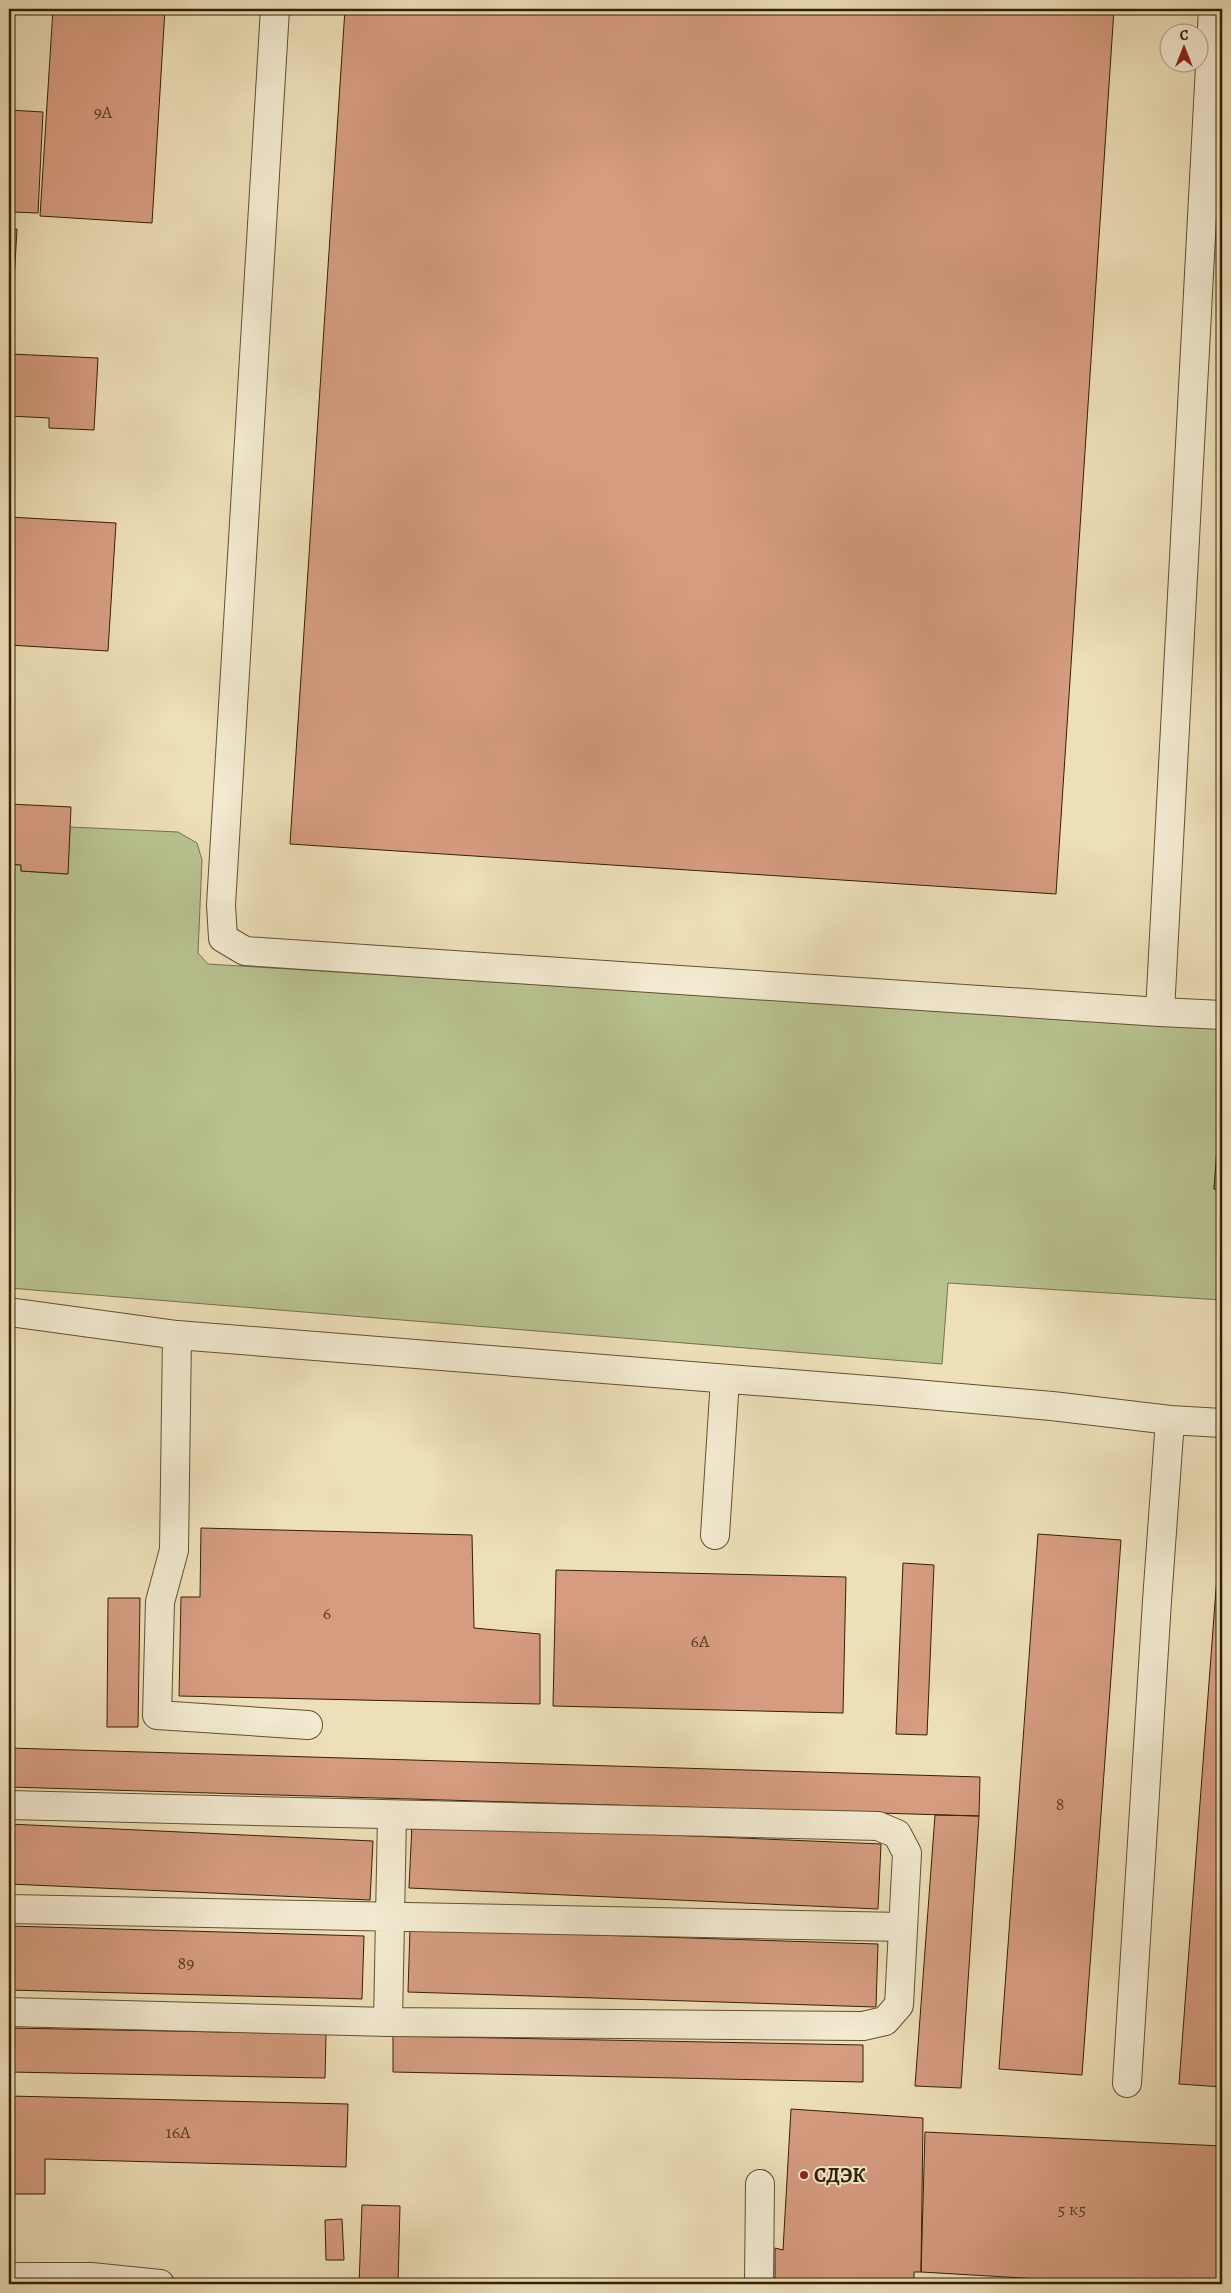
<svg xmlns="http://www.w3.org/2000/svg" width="1231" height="2293" font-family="Alegreya,serif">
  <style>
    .green { fill: #b8c28f; stroke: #76714a }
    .building { fill: #d69c80; stroke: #332004 }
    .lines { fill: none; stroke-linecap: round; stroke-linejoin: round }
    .minor-casing { stroke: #625031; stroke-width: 30 }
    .minor { stroke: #f3ead1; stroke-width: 28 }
    .poi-dot { fill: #8f2418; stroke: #f3ead1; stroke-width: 2 }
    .labels { text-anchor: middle; stroke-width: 4; stroke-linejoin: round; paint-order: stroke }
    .number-label { font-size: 18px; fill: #5c3f23 }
    .poi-label { font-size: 20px; font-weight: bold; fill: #332004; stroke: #f3ead1; text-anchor: start }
  </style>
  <rect width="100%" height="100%" fill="#eddfb8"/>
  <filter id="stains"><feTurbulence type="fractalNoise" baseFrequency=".004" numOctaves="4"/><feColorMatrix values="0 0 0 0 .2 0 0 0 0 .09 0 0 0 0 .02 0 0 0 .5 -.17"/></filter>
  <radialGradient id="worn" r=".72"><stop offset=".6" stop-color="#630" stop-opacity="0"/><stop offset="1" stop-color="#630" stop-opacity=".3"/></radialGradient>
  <!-- green -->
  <path class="green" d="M70,827L178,832L197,843L202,860L198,953L208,964L1222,1027V1123H1219L1214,1189L1222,1190V1300L948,1283L942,1364L9,1288V864L21,865V871L67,874Z"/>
  <!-- building -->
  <path class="building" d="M53,9H165L152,223L40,216Z
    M345,9H1114L1056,894L290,844Z
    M9,110L43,112L38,213L11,212V229H17L10,354L98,358L94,430L49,428V418L9,416Z
    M9,517L116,523L108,651L9,645Z
    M9,804L71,807L68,874L21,871V865L9,864Z
    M1219,1122L1222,1123V1190L1214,1189Z
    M201,1528L472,1535L474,1628L540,1634V1704L179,1696L181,1597H200Z
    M1038,1534L1121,1540L1082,2075L999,2069Z
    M1219,1549H1222V2087L1179,2084Z
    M903,1563L934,1565L927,1735L896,1734Z
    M556,1570L846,1577L843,1713L553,1706Z
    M108,1598H140L138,1727H107Z
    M9,1748L980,1777L979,1816L9,1787Z
    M935,1815L979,1816L961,2088L915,2086Z
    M9,1824L373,1841L370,1900L9,1884Z
    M412,1824L881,1844L878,1909L409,1888Z
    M9,1926L364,1936L362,1999L9,1990Z
    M410,1929L878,1944L876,2007L408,1992Z
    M9,2028L326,2034L325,2078L9,2072Z
    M393,2036L863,2045V2082L393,2072Z
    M9,2096L348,2104L346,2167L45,2159V2194H9Z
    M791,2109L923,2118L921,2272H914V2284H775V2248L783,2250Z
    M925,2132L1222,2146V2284H1125L921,2272Z
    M362,2205L400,2206L398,2284H359Z
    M342,2219L344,2260H326L325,2220Z"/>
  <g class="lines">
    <defs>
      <path id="minor" d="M275,9L221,905L223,938L245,951L1160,1012L1213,9
        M1160,1012L1222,1015
        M9,1312L177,1335L893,1392L1052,1406L1170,1420L1157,1601L1127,2083
        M177,1335L174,1550L160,1602L157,1715L308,1725
        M1170,1420L1222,1423
        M715,1535L725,1379
        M9,1805L878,1826L897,1834L907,1853L899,2005L885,2021L863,2026L388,2022L9,2012
        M9,1909L903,1927
        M388,2022L392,1815
        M9,2277H91L160,2284
        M759,2284L760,2184"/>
    </defs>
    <!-- minor casing -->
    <use href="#minor" class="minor-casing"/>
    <!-- minor -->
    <use href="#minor" class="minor"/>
  </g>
  <!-- markers -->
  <circle class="poi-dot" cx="804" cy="2175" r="5"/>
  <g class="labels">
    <!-- number labels -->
    <g class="number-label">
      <text x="103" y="118">9А</text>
      <text x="327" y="1619">6</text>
      <text x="700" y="1647">6А</text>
      <text x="1060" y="1810">8</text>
      <text x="186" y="1969">89</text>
      <text x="178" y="2138">16А</text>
      <text x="1072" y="2215">5 к5</text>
    </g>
    <!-- poi labels -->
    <g class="poi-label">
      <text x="814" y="2182">СДЭК</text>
    </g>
  </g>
  <!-- margin -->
  <rect width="1231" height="2293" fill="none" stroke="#eddfb8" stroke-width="30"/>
  <rect x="10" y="10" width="1211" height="2273" fill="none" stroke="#332004" stroke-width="2.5"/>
  <rect x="15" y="15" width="1201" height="2263" fill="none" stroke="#332004"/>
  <!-- north arrow -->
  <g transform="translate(1184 48)"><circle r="24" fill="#f3ead1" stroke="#a6997f"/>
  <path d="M0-4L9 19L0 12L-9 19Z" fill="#8f2418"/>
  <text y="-8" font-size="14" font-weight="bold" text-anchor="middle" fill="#332004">С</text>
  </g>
  <rect width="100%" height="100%" filter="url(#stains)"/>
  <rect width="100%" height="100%" fill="url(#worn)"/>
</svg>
